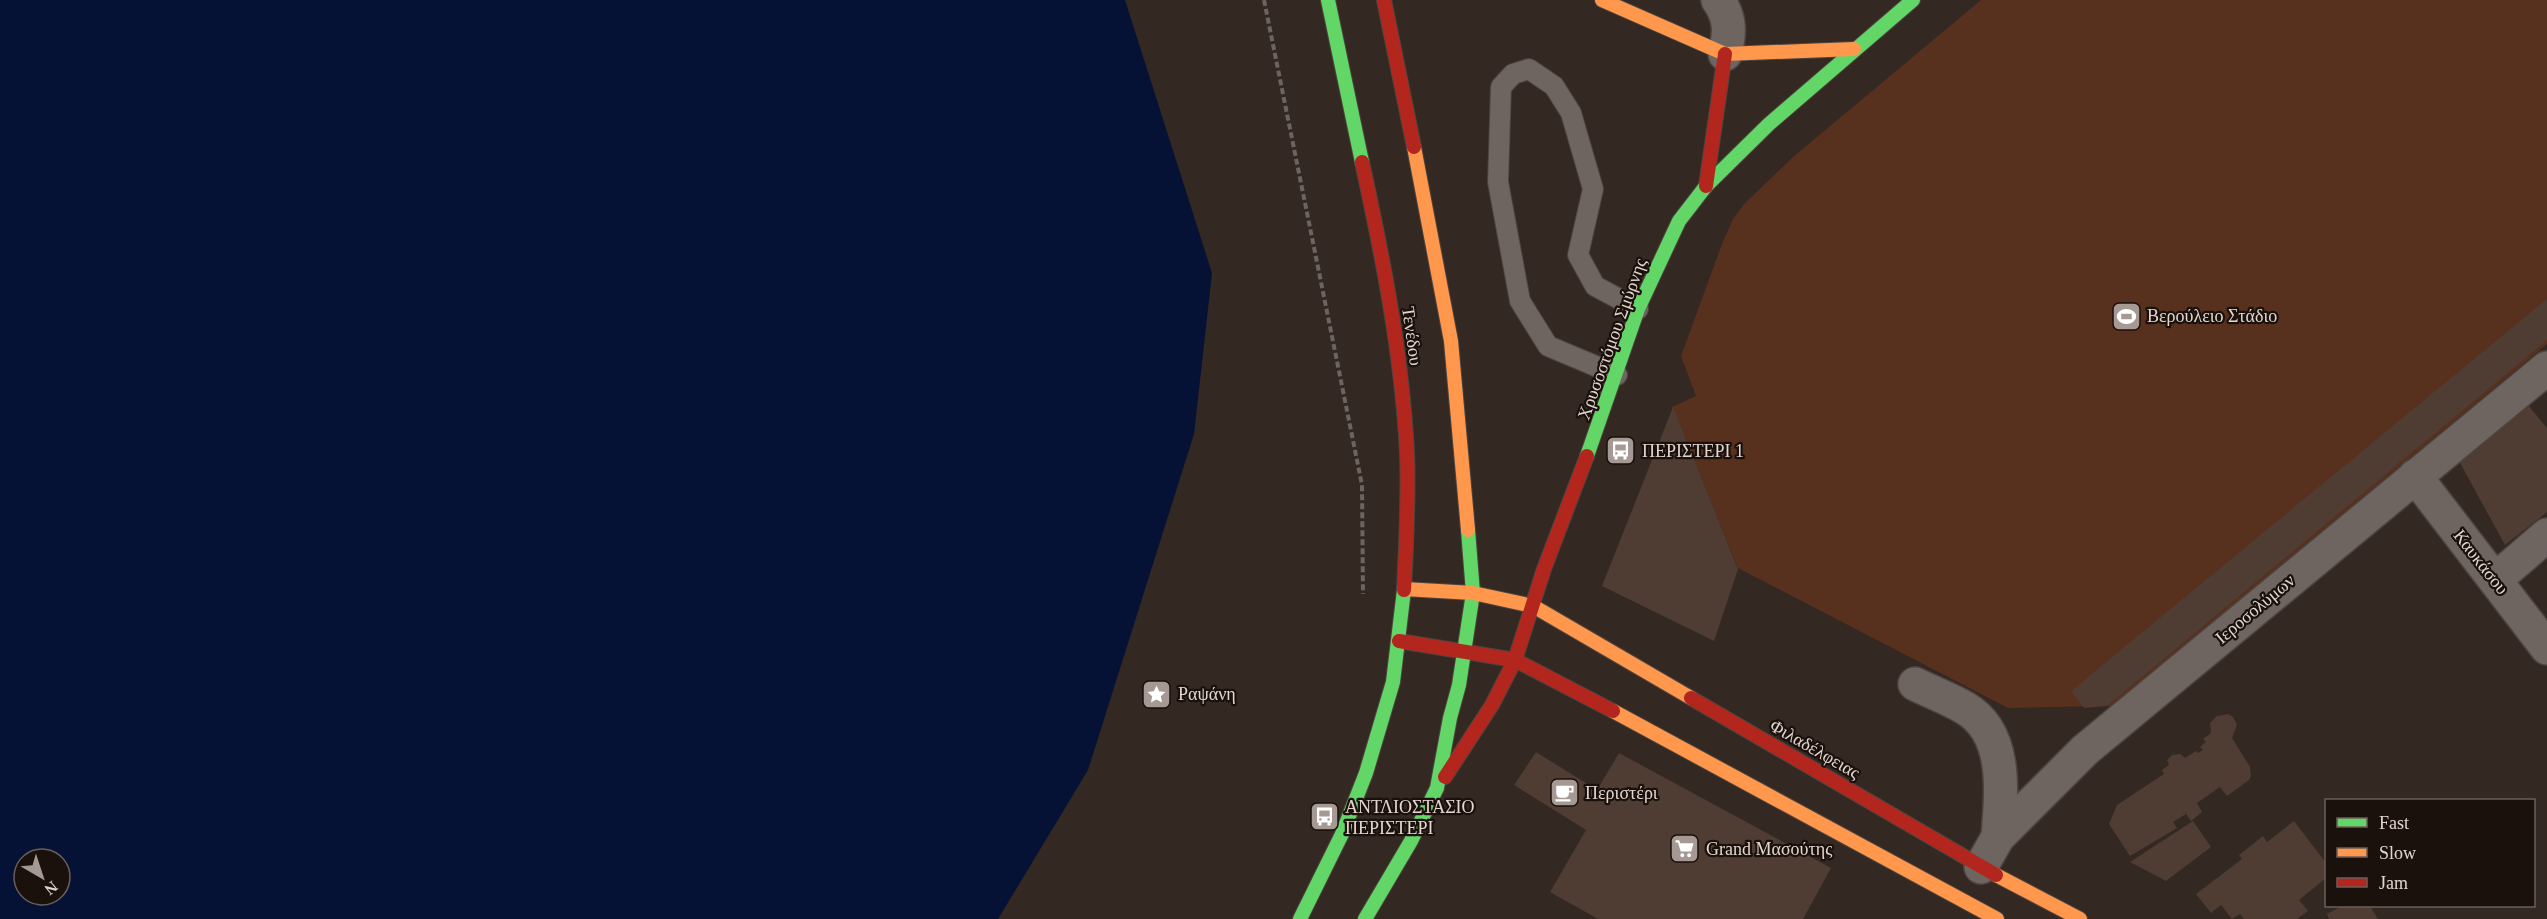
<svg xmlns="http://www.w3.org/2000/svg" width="2547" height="919" font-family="'Times New Roman',serif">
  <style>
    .green { fill: #58301e }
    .water { fill: #051235; fill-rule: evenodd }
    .building { fill: #4f3d34 }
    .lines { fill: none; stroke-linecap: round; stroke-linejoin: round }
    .lane-casing { stroke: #4e443f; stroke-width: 22 }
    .street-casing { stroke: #4e443f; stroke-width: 36 }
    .fast-casing { stroke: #4e443f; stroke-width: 16 }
    .slow-casing { stroke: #4e443f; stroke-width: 16 }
    .jam-casing { stroke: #4e443f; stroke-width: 16 }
    .path { stroke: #6c6460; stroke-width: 4; stroke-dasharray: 6 3; stroke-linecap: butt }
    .lane { stroke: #6e6460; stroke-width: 20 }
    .street { stroke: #6e6460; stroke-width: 33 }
    .fast { stroke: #63d668; stroke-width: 14 }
    .slow { stroke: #ff974d; stroke-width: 14 }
    .jam { stroke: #b3261e; stroke-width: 14 }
    .labels { text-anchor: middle; stroke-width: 4.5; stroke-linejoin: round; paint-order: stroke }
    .poi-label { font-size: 18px; fill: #e4d5cf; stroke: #1a110c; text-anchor: start }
    .street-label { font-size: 18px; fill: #e4d5cf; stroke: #1a110c }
  </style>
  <rect width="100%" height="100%" fill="#332822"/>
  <!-- green -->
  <path class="green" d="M1981,0H2547V344L2111,706L2008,708L1738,568L1672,407L1696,396L1681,356L1722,244L1733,219L1744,204L1793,157Z"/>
  <!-- water -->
  <path class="water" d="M0,0H1125L1212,273L1194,434L1088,770L998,919H0ZM24,859H60V895H24Z"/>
  <!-- building -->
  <path class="building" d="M2547,299V340L2107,706L2084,708L2071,691Z
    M2528,405L2547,428V512L2505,545L2459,461Z
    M1673,407L1738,569L1714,641L1602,586Z
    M2228,714L2233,717L2237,725L2232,738L2250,767L2251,776L2249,780L2227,796L2220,787L2197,803L2202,812L2191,821L2182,808L2186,814L2173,822L2177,828L2130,856L2109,824L2117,805L2164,774L2162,770L2169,765L2167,760L2172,755L2180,754L2185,758L2196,751L2198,753L2203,750L2200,747L2206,742L2203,739L2211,733L2210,723L2217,716Z
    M1536,752L1597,790L1619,753L1831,868L1803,919H1598L1550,892L1586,830L1514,785Z
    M2193,821L2211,847L2166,881L2130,862Z
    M2294,821L2326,863V878L2299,900L2308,911L2297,919H2244L2240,914L2232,919L2221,905L2211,913L2196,894L2242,859L2239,855L2263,836L2267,842Z
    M2342,906H2370L2378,919H2329L2327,914Z"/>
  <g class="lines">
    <defs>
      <path id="lane" d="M1617,375L1548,346L1520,301L1498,182L1501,87L1513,74L1529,69L1554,86L1571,113L1593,189L1578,255L1595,286L1638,309"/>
      <path id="street" d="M1718,0C1731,18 1730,33 1725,54
        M2415,476L2547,648
        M2495,580L2547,535
        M1915,684C1931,692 1950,699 1965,708C2009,734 2001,794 1998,837
        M1981,867L1998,837L2085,750L2547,368"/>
      <path id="fast" d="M1328,0L1362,162
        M1587,456L1638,309L1679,221L1706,186L1769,124L1913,0
        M1300,919L1342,834L1366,773L1393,682L1404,590
        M1365,919L1411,841L1437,788L1450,718L1459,685L1473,593L1468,530"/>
      <path id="slow" d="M1602,0L1725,54L1854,49
        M1414,147L1451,341L1468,530
        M1404,589L1473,593L1533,606L1691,698
        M1613,711L1997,919
        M1996,875L2080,919"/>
      <path id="jam" d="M1384,0L1414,147
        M1362,162C1383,258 1402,355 1407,453C1409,498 1406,545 1404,590
        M1706,186L1725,54
        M1399,641L1515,660L1613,711
        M1691,698L1996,875
        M1445,777L1492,705L1515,660L1544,569L1587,456"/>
    </defs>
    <!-- lane casing -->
    <use href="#lane" class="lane-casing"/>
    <!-- street casing -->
    <use href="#street" class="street-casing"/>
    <!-- fast casing -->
    <use href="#fast" class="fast-casing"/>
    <!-- slow casing -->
    <use href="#slow" class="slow-casing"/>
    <!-- jam casing -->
    <use href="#jam" class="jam-casing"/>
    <!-- path -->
    <path class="path" d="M1264,0L1362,485L1363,594"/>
    <!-- lane -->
    <use href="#lane" class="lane"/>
    <!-- street -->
    <use href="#street" class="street"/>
    <!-- fast -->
    <use href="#fast" class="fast"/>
    <!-- slow -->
    <use href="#slow" class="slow"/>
    <!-- jam -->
    <use href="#jam" class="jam"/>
  </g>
  <!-- icons -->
  <defs>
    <symbol id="stadium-square" viewBox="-11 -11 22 22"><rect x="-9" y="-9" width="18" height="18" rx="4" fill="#a69892" stroke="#1a110c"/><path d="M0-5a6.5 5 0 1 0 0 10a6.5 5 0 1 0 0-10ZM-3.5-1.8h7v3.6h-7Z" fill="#fff"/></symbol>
    <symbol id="bus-square" viewBox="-11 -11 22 22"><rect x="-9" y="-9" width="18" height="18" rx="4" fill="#a69892" stroke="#1a110c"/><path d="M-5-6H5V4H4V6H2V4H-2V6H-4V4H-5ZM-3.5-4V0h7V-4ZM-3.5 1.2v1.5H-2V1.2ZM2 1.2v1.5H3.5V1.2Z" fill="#fff"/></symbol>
    <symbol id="sight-square" viewBox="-11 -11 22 22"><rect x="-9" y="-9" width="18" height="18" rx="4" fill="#a69892" stroke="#1a110c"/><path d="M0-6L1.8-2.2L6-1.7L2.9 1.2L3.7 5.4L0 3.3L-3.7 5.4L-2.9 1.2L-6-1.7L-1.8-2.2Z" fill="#fff"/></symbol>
    <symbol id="cafe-square" viewBox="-11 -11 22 22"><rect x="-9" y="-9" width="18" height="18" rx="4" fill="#a69892" stroke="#1a110c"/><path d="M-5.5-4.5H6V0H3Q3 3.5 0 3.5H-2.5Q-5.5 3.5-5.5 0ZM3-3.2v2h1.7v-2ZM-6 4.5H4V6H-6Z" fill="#fff"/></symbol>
    <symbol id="supermarket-square" viewBox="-11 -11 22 22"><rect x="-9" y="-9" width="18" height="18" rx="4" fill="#a69892" stroke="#1a110c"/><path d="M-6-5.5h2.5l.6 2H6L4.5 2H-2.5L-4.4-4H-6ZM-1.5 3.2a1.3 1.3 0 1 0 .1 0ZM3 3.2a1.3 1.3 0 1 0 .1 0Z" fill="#fff"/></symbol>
  </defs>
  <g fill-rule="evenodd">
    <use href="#stadium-square" x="2110" y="300" width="33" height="33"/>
    <use href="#bus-square" x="1604" y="434" width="33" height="33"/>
    <use href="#sight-square" x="1140" y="678" width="33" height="33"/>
    <use href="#cafe-square" x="1548" y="776" width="33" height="33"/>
    <use href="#bus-square" x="1308" y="800" width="33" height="33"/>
    <use href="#supermarket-square" x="1668" y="832" width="33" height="33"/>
  </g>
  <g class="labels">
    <!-- poi labels -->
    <g class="poi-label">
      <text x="2147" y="322">Βερούλειο Στάδιο</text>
      <text x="1642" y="457">ΠΕΡΙΣΤΕΡΙ 1</text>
      <text x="1178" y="700">Ραψάνη</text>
      <text x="1585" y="799">Περιστέρι</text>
      <text x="1345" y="813">ΑΝΤΛΙΟΣΤΑΣΙΟ<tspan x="1345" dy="21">ΠΕΡΙΣΤΕΡΙ</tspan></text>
      <text x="1706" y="855">Grand Μασούτης</text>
    </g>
    <!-- street labels -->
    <g class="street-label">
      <text transform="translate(1412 336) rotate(82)" y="6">Τενέδου</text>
      <text transform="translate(1612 339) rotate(-70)" y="6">Χρυσοστόμου Σμύρνης</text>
      <text transform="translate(2481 562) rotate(52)" y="6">Καυκάσου</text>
      <text transform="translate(2255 609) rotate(-40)" y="6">Ιεροσολύμων</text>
      <text transform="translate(1815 749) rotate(30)" y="6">Φιλαδέλφειας</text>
    </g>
  </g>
  <!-- legend -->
  <rect x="2325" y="799" width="210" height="108" fill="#1a110c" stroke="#6b5f5a" stroke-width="1.5"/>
  <rect x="2337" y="818" width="30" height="9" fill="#63d668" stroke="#6b5f5a" stroke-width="1.5"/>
  <text x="2379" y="829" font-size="18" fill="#e4d5cf">Fast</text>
  <rect x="2337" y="848" width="30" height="9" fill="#ff974d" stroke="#6b5f5a" stroke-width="1.5"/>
  <text x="2379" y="859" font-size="18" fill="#e4d5cf">Slow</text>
  <rect x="2337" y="878" width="30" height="9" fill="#b3261e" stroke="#6b5f5a" stroke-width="1.5"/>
  <text x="2379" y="889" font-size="18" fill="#e4d5cf">Jam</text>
  <!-- north arrow -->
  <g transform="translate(42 877) rotate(141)"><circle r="28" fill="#1a110c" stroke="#6b5f5a" stroke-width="1.5"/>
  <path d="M0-4.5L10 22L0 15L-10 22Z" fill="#a69892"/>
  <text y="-9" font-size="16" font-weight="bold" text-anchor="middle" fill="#e4d5cf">N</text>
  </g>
</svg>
